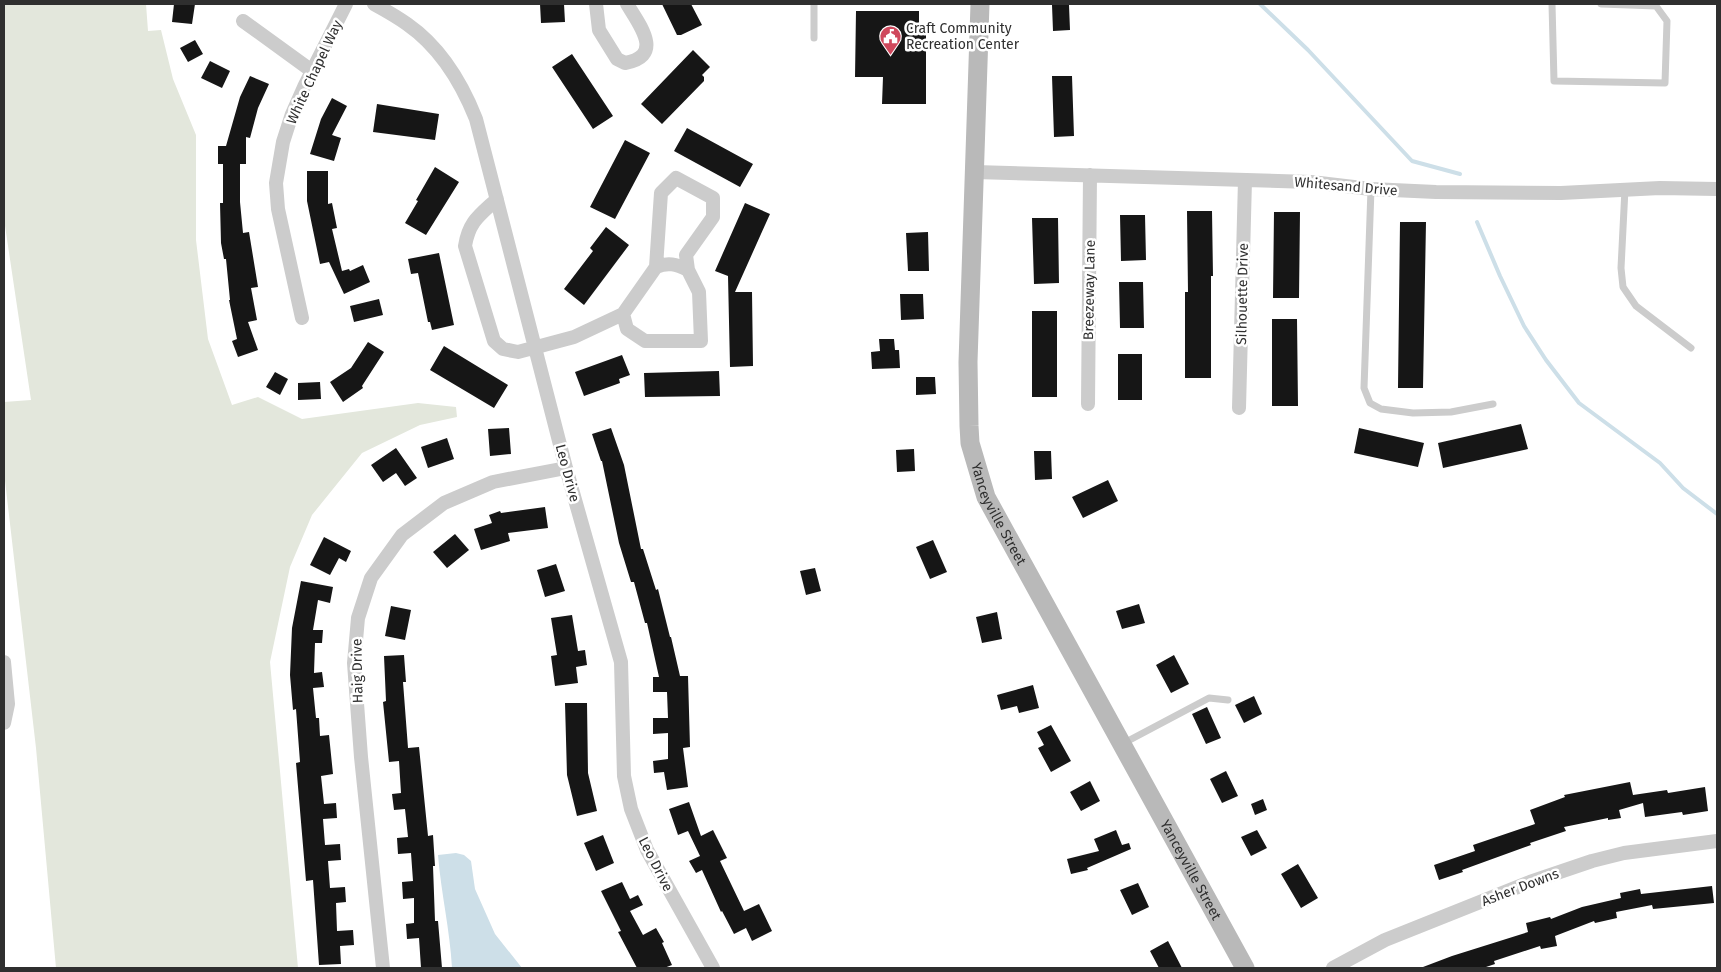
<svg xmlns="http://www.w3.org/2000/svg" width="1721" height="972" font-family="'Fira Sans',sans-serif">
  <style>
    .green { fill: #e3e7dc }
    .water { fill: #cddfe8 }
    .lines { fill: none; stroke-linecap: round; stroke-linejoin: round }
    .stream { stroke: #cddfe8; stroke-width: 4 }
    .building { fill: #161616 }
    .service { stroke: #ccc; stroke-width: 7 }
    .minor { stroke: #ccc; stroke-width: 14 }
    .secondary { stroke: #b9b9b9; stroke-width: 19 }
    .labels { text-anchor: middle; stroke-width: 5; stroke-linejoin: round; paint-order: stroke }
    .poi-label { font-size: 14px; fill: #2f2f2f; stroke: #fff; text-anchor: start }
    .street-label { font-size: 14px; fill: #2f2f2f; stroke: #fff }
  </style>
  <rect width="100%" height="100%" fill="#fff"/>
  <!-- green -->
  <path class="green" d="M4,4H146L148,31L161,30L173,79L196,135V240L208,339L232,405L258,397L302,419L418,403L456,407L457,417L420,425L362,453L312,515L290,567L270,662L298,968H56L36,748L4,472V402L31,400L4,219Z"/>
  <!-- water -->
  <path class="water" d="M456,853L464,855L471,861L475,889L495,934L522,968H452C450,930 441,893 438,855Z"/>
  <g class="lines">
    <!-- stream -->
    <path class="stream" d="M1260,4L1308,50L1412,161L1460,174
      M1477,222L1500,276L1524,326L1546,360L1579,403L1660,463L1683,488L1717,514"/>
  </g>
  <!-- building -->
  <path class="building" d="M174,4H195L192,24L172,22Z
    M540,4H564L565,22L541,23Z
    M662,4H691L702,25L681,35H677Z
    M1052,5H1069L1070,30L1053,31Z
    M856,11H919V35H926V104H882L883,77H855Z
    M195,40L203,54L188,62L180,48Z
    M693,50L710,67L702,75L704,77V81L662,124L641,104Z
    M572,54L613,116L593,129L552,67Z
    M210,61L230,71L222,88L201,78Z
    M250,76L269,84L258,108L250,138L246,137V164H240V202L243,233L249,232L258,287L251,288L257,320L248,322L258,350L238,357L232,341L237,339L229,300H230L226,259H224L221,243L220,203H223V164H218V146H226L240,97Z
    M1052,76H1072L1074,136L1054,137Z
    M332,98L347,106L332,135L341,138L334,161L310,154L321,119Z
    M377,104L439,114L435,140L373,132Z
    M687,128L753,164L740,187L674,151Z
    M625,140L650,153L615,219L590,207Z
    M435,167L459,182L426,235L405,223L418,201L416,200Z
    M307,171H328V204L332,203L337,228L332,229L342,271L349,269L350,271L363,265L370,282L344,294L329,262L320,264L307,201Z
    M745,203L770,214L735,292H752L753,366L730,367L728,276L715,271Z
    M1187,211H1212L1213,276H1211V378H1185V292H1188Z
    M1274,212H1300L1299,298H1273Z
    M1120,215H1145L1146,260L1121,261Z
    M1032,218H1058L1059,283L1034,284Z
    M1400,222H1426L1423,388H1398Z
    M606,227L629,245L584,305L564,289L593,251L590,248Z
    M928,232L929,271H908L906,233Z
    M439,253L454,325L432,330L430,322H428L418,273L411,274L408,259Z
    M1119,282H1143L1144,328H1120Z
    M900,294H923L924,319L901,320Z
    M379,299L383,315L354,322L350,306Z
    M1032,311H1057V397H1032Z
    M1272,319H1297L1298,406H1272Z
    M879,339H894L895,350H899L900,368L872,369L871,352L880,351Z
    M368,342L384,352L362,386L363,388L343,402L330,382L351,368Z
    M444,346L508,385L494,408L430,370Z
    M1118,354H1142V400H1118Z
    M622,355L630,375L619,379L620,383L584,396L575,372Z
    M719,371L720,396L645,397L644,373Z
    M275,372L288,379L280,395L266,387Z
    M916,377H935L936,394L916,395Z
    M320,382L321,399L298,400V383Z
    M1521,424L1528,449L1443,468L1438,443Z
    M509,428L511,454L490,456L488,429Z
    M611,428L624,465L641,549H643L656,590L658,589L670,637H671L680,676H688L690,747L683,748L688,787L667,790L664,772L654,773L653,761L668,759V733L653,734V718H668L667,692H653V677H659L647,623H645L634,582H631L619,543L602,461H601L592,434Z
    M1359,428L1424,443L1418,467L1354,453Z
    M447,438L454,459L428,468L421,447Z
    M396,448L417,478L405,486L396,473L383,482L371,465Z
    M914,449L915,471L897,472L896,450Z
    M1034,451H1051L1052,479L1035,480Z
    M1108,480L1118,501L1083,518L1072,497Z
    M545,507L548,528L508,533L510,541L481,550L474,529L492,523L489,515L500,511L501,513Z
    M455,534L469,550L447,568L433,552Z
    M324,537L351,551L346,562L339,558L330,575L310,565Z
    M933,540L947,572L930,579L916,547Z
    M556,564L565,591L545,597L537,570Z
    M815,568L821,591L806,595L800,571Z
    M301,581L333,587L330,603L318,600L313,630H323L322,643H315L314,673L322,672L324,687L313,688L316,718H319L320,736L329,735L333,774L321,776L324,804L336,803L337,818L323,819L325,845L340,844L341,860L328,861L330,888L345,887L346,902L336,903L337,931L353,930L354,945L340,946L341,964L319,965L313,880L306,881L296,763L300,762L296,709L293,710L290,675L292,628Z
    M1139,604L1145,623L1122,629L1116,611Z
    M391,606L411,610L405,640L385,636Z
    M997,612L1002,639L982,643L976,617Z
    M572,615L578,651L585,650L587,665L576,667L578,683L555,686L551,656L557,655L551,618Z
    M404,655L406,682H403L408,748L419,747L428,836L433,835L435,866H433L435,921H438L442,968H421L419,938L407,939L406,924L414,923V898L403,899L402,882L413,881L411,853L398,854L397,838L408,837L405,809L394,810L392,794L401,793L399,761L389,762L383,702L386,701L384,656Z
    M1174,655L1189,684L1171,693L1156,665Z
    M1033,685L1039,708L1019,713L1017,706L1001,710L997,695Z
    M1254,696L1262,714L1244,723L1235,705Z
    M565,703H587L588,773L597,811L577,816L567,775Z
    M1207,707L1221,738L1206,744L1192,714Z
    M1051,725L1071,761L1051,772L1038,748L1044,745L1037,732Z
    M1226,771L1238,796L1222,803L1210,779Z
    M1090,781L1100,801L1081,811L1070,792Z
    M1630,782L1633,795L1667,790L1668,793L1705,787L1708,811L1683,815L1682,812L1645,817L1643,803L1619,810L1621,818L1608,820V818L1564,827L1566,831L1530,843L1531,845L1462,870L1463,872L1439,880L1434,865L1475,851L1473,845L1535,824L1530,810L1565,797L1564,795Z
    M1263,799L1267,810L1255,815L1251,804Z
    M689,802L701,836L713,830L727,858L720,861L744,911L759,904L772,931L752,941L746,928L734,934L722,911L721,912L702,870L696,873L689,861L700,856L688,831L678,835L669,809Z
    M1116,830L1122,845L1129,843L1131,849L1087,868L1088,870L1071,874L1067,859L1099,851L1094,839Z
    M1257,830L1267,848L1251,856L1241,837Z
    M603,835L614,863L596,871L584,843Z
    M1298,864L1318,898L1301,908L1281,874Z
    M622,882L630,899L638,895L643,905L630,911L643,935L656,928L664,942L662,943L672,965L664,968H637L618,932L621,931L601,891Z
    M1138,883L1149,907L1132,915L1120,890Z
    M1712,886L1714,903L1653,909L1652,905L1616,912L1617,918L1595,923L1594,921L1555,936L1557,946L1541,949L1540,946L1494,961L1495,964L1483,968H1424L1423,967L1452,956L1528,932L1526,923L1550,917L1551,919L1582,907L1621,898L1620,893L1640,889L1641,894Z
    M1168,941L1182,968H1159L1150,951Z"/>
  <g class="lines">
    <!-- service -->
    <path class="service" d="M814,4V38
      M1552,4L1554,81L1665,83L1667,21L1656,6L1601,4
      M1371,189L1364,388L1370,403L1381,409L1413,413L1451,412L1493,404
      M1625,189L1621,268L1623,287L1636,306L1691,348
      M1124,743L1209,698L1228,700"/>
    <!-- minor -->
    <path class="minor" d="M374,4C385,10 396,16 407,24C440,47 461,81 476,119L566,468L621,662L624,776L631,809L647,850L713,968
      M596,4L599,30L617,59L625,63C665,56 639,24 627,4
      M243,21L312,71
      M975,172L1311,182L1371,189L1436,192L1561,193L1660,188L1717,189
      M497,199C480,215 469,221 465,246L494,341L503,349L518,352L574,337L623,314L656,267L661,193L676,178L713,198V217L686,255L688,270L699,292L701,341H645L627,329L623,314
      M656,267C668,262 676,264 688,270
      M302,318L278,209L276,183L283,142L292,114L304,87L346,4
      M1088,404L1090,175
      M1239,408L1245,180
      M4,662L8,704L4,723
      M383,968L361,757L354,663L358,618L371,578L402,535L444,503L493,482L566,468
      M1333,968L1385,940L1530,882L1592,861L1624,853L1717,841"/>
    <!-- secondary -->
    <path class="secondary" id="s1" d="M980,4L968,362L969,426L970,443L986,497L1245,968"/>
  </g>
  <!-- icons -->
  <defs>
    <symbol id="civic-pin" viewBox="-11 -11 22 30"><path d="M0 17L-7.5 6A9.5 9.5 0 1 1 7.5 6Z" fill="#cf485c" stroke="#fff"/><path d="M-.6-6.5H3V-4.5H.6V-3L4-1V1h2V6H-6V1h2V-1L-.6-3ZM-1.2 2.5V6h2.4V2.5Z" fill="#fff"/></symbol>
  </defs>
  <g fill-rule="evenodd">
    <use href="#civic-pin" x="878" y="24" width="25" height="34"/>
  </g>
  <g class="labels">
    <!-- poi labels -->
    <g class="poi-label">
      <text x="906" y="33">Craft Community<tspan x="906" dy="16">Recreation Center</tspan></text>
    </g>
    <!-- street labels -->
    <g class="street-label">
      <text transform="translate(314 72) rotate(-65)" y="5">White Chapel Way</text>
      <text transform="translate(1346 186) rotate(5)" y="5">Whitesand Drive</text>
      <text transform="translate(1089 290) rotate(-89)" y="5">Breezeway Lane</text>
      <text transform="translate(1242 294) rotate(-89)" y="5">Silhouette Drive</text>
      <text transform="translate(568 473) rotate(75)" y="5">Leo Drive</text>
      <text dy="5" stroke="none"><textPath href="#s1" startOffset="516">Yanceyville Street</textPath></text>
      <text transform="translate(357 671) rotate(-91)" y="5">Haig Drive</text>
      <text transform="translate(656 864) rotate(63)" y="5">Leo Drive</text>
      <text dy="5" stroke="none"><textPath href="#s1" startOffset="921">Yanceyville Street</textPath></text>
      <text transform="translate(1520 887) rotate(-21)" y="5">Asher Downs</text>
    </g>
  </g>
  <!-- border -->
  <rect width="1721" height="972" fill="none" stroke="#2f2f2f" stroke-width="10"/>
</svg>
